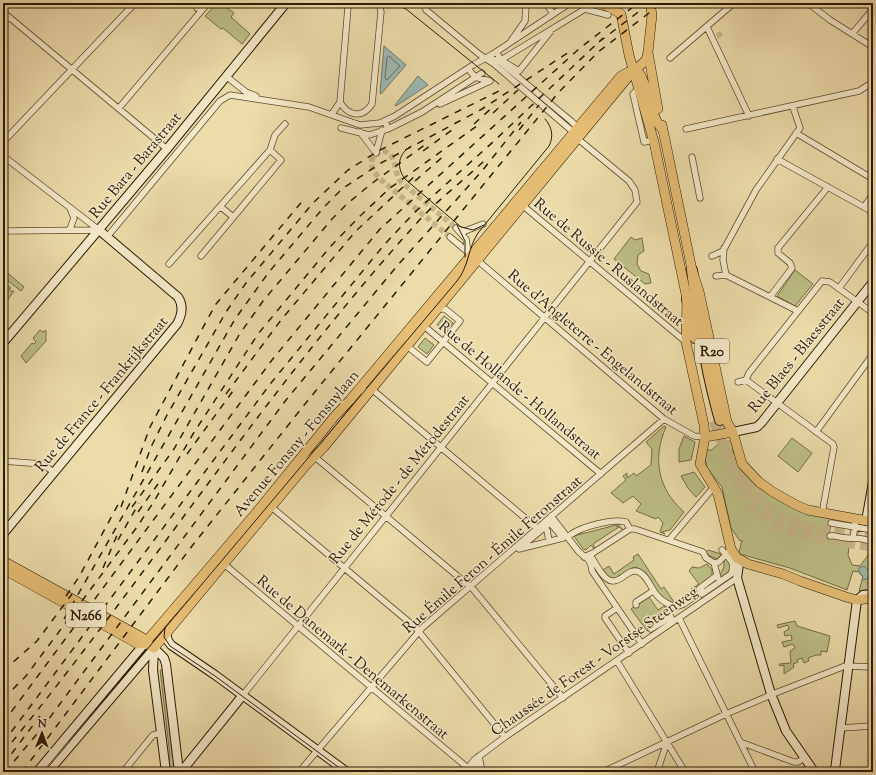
<svg xmlns="http://www.w3.org/2000/svg" width="876" height="775" font-family="'Sorts Mill Goudy',serif">
  <style>
    .green { fill: #bcbf85; stroke: #746c46 }
    .water { fill: #9cb9b2; stroke: #6f796d }
    .lines { fill: none; stroke-linecap: round; stroke-linejoin: round }
    .shore { stroke: #646a5c; stroke-width: 1 }
    .street-tunnel { stroke: #c6b589; stroke-width: 5.5; stroke-dasharray: 5.5 3; stroke-linecap: butt }
    .highway-tunnel { stroke: #c6b589; stroke-width: 10; stroke-dasharray: 10 5; stroke-linecap: butt }
    .street-casing { stroke: #5c4a2f; stroke-width: 7 }
    .secondary-casing { stroke: #2c1a06; stroke-width: 10 }
    .primary-casing { stroke: #2c1a06; stroke-width: 10 }
    .highway-casing { stroke: #2c1a06; stroke-width: 12 }
    .street { stroke: #f3e8c8; stroke-width: 5.5 }
    .secondary { stroke: #f3e8c8; stroke-width: 8 }
    .primary { stroke: #e6be75; stroke-width: 9 }
    .highway { stroke: #e6be75; stroke-width: 10 }
    .tram { stroke: #2c1a06; stroke-width: 1 }
    .rail { stroke: #2c1a06; stroke-width: 1.5; stroke-dasharray: 7 7; stroke-linecap: butt }
    .labels { text-anchor: middle; stroke-width: 3; stroke-linejoin: round; paint-order: stroke }
    .shield { fill: #f3e8c8; stroke: #685840; stroke-width: 1 }
    .shield-label { font-size: 14px; font-weight: bold; fill: #2c1a06 }
    .street-label { font-size: 15px; fill: #2c1a06; stroke: #f3e8c8 }
  </style>
  <rect width="100%" height="100%" fill="#ecdcaa"/>
  <filter id="stains"><feTurbulence type="fractalNoise" baseFrequency=".005" numOctaves="4"/><feColorMatrix values="0 0 0 0 .2 0 0 0 0 .09 0 0 0 0 .02 0 0 0 .5 -.17"/></filter>
  <radialGradient id="worn" r=".72"><stop offset=".6" stop-color="#630" stop-opacity="0"/><stop offset="1" stop-color="#630" stop-opacity=".3"/></radialGradient>
  <!-- green -->
  <path class="green" d="M217,3H227L229,5L227,8L234,13L231,17L250,34L242,44L223,28L221,29L205,16Z
    M631,237L635,240L642,238L644,251L638,255L637,264L641,271L649,274L651,283L645,284L614,259Z
    M3,269L24,287L21,291L3,277Z
    M795,270L813,284L795,306L777,296Z
    M3,281L11,288L9,289L10,291H14L3,306Z
    M444,316L453,323L445,332L437,325Z
    M40,330L43,332L46,330V341L26,363L21,356L32,343L34,344L36,342L33,338Z
    M425,338L434,345L427,354L418,347Z
    M664,426L666,427C652,459 658,489 684,512L670,530L662,532L665,534L660,532L663,523L658,517L656,519L636,511L641,504L633,496L623,503L611,493L626,480L623,476L627,473V478L634,473L636,476L651,465L652,449L646,442Z
    M684,436L695,442L691,460L679,462V449Z
    M792,438L812,453L798,472L778,456Z
    M730,442L736,461L749,477L832,519L829,534L850,540L848,555L852,565L860,566C866,557 868,559 870,545H873V589L859,591L863,577L859,572L853,571L847,590L790,568L740,554L739,552L742,540L740,541L731,528L722,487L707,468L705,458L707,450H712L718,444Z
    M694,472L705,487L696,497L688,488L681,476Z
    M618,524L623,530L619,527L593,544L595,548L594,549L591,545L586,550L583,549L574,536L616,525L617,527Z
    M708,550L721,554V555L717,559L710,556L706,552Z
    M638,554L661,589L664,587L676,605L661,598L637,567L632,568L615,580L605,575L603,570L609,566L614,574L634,560L633,557Z
    M724,558L730,559L732,570L723,578L720,575L724,567Z
    M707,564L712,570V576L704,581L694,593L691,589L699,584L689,571L692,567L699,568Z
    M649,597L658,610L664,606L668,612L663,616L665,619L647,631L631,609Z
    M795,621L797,626L830,636L827,652L821,651V655H816L808,658L809,661L804,663L802,658L797,660L798,662L793,664L794,667L784,674V665L780,666L779,664L791,663L790,651L795,648L793,644L784,647L782,642L792,640L791,635L785,636L784,632L789,629L788,625L778,628L777,625Z
    M160,670H164L175,766L170,772L168,769L170,756Z"/>
  <!-- water -->
  <path class="water" d="M384,46L406,65L381,94L380,93Z
    M418,76L428,85L396,106L395,105Z
    M864,566L873,574L871,578L862,580L863,577L859,572V568Z"/>
  <g class="lines">
    <!-- shore -->
    <path class="shore" d="M389,56L400,66L387,80L385,78L387,58Z"/>
    <!-- street-tunnel -->
    <path class="street-tunnel" d="M717,36L724,32
      M450,237L380,179C374,172 368,165 374,155L383,151C398,154 393,172 401,182L456,228"/>
    <!-- highway-tunnel -->
    <path class="highway-tunnel" d="M714,421C730,463 744,516 792,532C818,540 847,542 873,547
      M723,426C733,448 741,472 755,492C781,530 831,531 873,538"/>
    <defs>
      <path id="street" d="M196,3L197,8
        M546,3L553,14
        M581,3L585,9L608,15
        M808,3L830,20L873,47
        M3,12L167,149
        M3,23L8,17
        M707,27L749,116
        M852,34L873,9
        M511,41L525,21L526,7L523,3
        M497,53L501,60L519,71L550,32
        M487,58L499,61L571,121L576,126L577,130
        M670,58L734,3
        M501,60L585,9
        M470,71L475,77L490,81
        M227,77L246,92L256,96
        M639,88L633,94L644,142L653,140
        M340,102C348,116 362,119 372,104L381,12L379,3
        M440,104L490,81
        M119,108L208,3
        M332,114L340,102L348,7L350,3
        M386,124L388,129L422,112L482,73
        M341,128L369,135L388,129
        M686,129L859,91L873,82
        M360,132L376,153
        M796,133L873,179
        M3,142L135,3
        M270,150L275,135L285,124
        M376,153L382,130
        M3,156L99,230
        M692,157L700,198
        M777,159L873,212
        M521,204L686,342
        M868,206L873,205
        M221,207L233,217
        M864,207L873,194
        M456,228L466,239L468,253
        M70,229L74,218L70,208
        M458,229L465,231L483,224
        M3,231L99,230
        M107,237L220,101L230,95L309,107L360,125L380,123L395,116L473,65L493,54L570,3
        M450,237L664,419L694,436L705,437
        M724,248L723,260L726,275
        M712,256L723,251L756,190L800,128L793,107
        M169,264L270,150L281,160L201,256
        M716,276L726,275L798,311
        M839,288L873,242
        M770,297L792,268L790,263L778,253V248L828,187
        M424,326L601,474
        M407,346L427,362L460,321L445,309H441
        M746,380L749,373L822,281L830,282L873,313
        M738,382L746,380L833,444L834,447L822,514
        M358,391H374L537,528
        M816,432L873,354
        M315,457L473,589L563,698
        M3,461L42,464L54,472
        M269,508L275,510L415,627L505,737
        M551,516L579,552L588,559L591,565L592,571L642,644
        M831,523L855,527V524
        M542,527L547,530L549,541
        M570,535C581,527 613,518 626,522L630,529
        M830,536C835,535 841,538 847,538C856,539 864,537 873,543
        M853,537L855,527L873,530
        M669,540L713,488
        M521,547L550,523
        M519,549L563,538L550,523
        M584,557L593,553L630,529H635L703,552L706,558L714,563L719,562L731,549
        M592,558C596,564 600,573 606,578C619,589 627,566 639,572C653,579 649,599 676,607L684,604L701,592L699,589L716,576
        M714,563L718,578
        M224,564L468,768
        M702,591L701,592L702,594L731,574C736,562 729,559 722,550
        M636,605V602L653,591
        M617,608L605,616V618L629,653
        M679,618L755,772
        M651,629L671,617
        M617,661L685,772
        M243,695L637,202L635,190L629,181L578,139L572,131L494,64L479,54L426,10L425,3
        M840,728L873,726
        M740,742L794,762H798L804,758
        M479,756L482,772
        M123,772L153,735L161,733
        M299,772L422,628L664,419
        M465,772L474,760L505,737L737,578
        M472,772L477,763
        M603,772L726,714L778,692L845,666L873,667
        M657,772L667,742"/>
      <path id="secondary" d="M3,343L167,149L286,3
        M733,432L757,427L762,422L873,282
        M866,521L873,482
        M3,534L177,324C182,315 184,306 178,297L99,230
        M737,558L739,564L737,578L771,694L786,731L813,770
        M166,633L168,641L171,645L215,675L347,772
        M154,648L164,658L166,664L179,772
        M154,649L153,670L166,772
        M835,770L857,600L863,595L873,594
        M37,772L145,643
        M48,772L154,648
        M181,772L243,695"/>
      <path id="primary" d="M602,3L621,14L629,55L654,142L687,299L686,342L704,425L705,437L700,464L718,494L731,549L737,558L748,564L783,574L800,581L846,597L857,600L873,598
        M650,3L652,15L648,52L658,109
        M662,125L692,270L699,291L727,422L733,432L742,464L759,482L773,492L796,505L808,510L873,522
        M705,437L733,432
        M3,561L143,638L145,643
        M3,569L138,644L145,643
        M145,643L256,513L334,417L350,400L621,76L628,72L640,74C650,92 649,115 663,130
        M145,643L154,648L306,465L324,447L629,76L646,60L648,52"/>
      <path id="highway" d="M692,270C698,320 706,372 720,420
        M687,299L695,338"/>
    </defs>
    <!-- street casing -->
    <use href="#street" class="street-casing"/>
    <!-- secondary casing -->
    <use href="#secondary" class="secondary-casing"/>
    <!-- primary casing -->
    <use href="#primary" class="primary-casing"/>
    <!-- highway casing -->
    <use href="#highway" class="highway-casing"/>
    <!-- street -->
    <use href="#street" class="street"/>
    <!-- secondary -->
    <use href="#secondary" class="secondary"/>
    <!-- primary -->
    <use href="#primary" class="primary"/>
    <!-- highway -->
    <use href="#highway" class="highway"/>
    <!-- tram -->
    <path class="tram" d="M366,3H387
      M382,3L395,4L406,9L499,84
      M411,146C398,154 396,167 405,179L461,227L473,230L484,225
      M457,225L465,241V257
      M165,628L164,637L170,646L215,676L345,772
      M44,772L457,281C469,266 468,248 478,233L549,146C554,136 552,127 545,119"/>
    <!-- rail -->
    <path class="rail" d="M599,42L650,3
      M493,113L518,90
      M474,124L495,105
      M519,130L539,105
      M423,151L452,130
      M415,181L446,154
      M226,394L281,320L355,232L417,174
      M187,454L233,391
      M142,472L151,447L167,415L226,312L246,283L313,203L348,170L378,151L505,88
      M121,507L150,427L207,320L216,304L305,198
      M132,507L174,449L239,335L263,301L332,219L347,204L371,184L426,144
      M138,512L158,484
      M118,540L139,503
      M103,568L118,533
      M66,596L79,577L121,499
      M64,619L235,319L269,272L324,207L342,189L381,163L482,109L572,50
      M3,671L37,641L72,594
      M3,699L26,676L137,527L153,503L193,434L258,334L330,247L359,217L390,188L481,123
      M3,723L272,360L380,229L580,48L638,3
      M3,743L271,383L384,245L414,213L493,142L603,38
      M3,753C145,580 265,391 415,225C436,201 462,182 485,160
      M3,765L40,716
      M5,772L42,728L286,400L397,266L482,171L521,122
      M22,772L192,546L305,404L558,93L598,52L662,3"/>
  </g>
  <g class="labels">
    <!-- shield labels -->
    <g class="shield">
      <rect x="695" y="339" width="34" height="24" rx="3"/>
      <rect x="66" y="603" width="40" height="24" rx="3"/>
    </g>
    <g class="shield-label">
      <text x="712" y="356">R20</text>
      <text x="86" y="620">N266</text>
    </g>
    <!-- street labels -->
    <g class="street-label">
      <text transform="translate(135 165) rotate(-50)" y="5">Rue Bara - Barastraat</text>
      <text transform="translate(609 262) rotate(40)" y="5">Rue de Russie - Ruslandstraat</text>
      <text transform="translate(593 342) rotate(40)" y="5">Rue d'Angleterre - Engelandstraat</text>
      <text transform="translate(796 355) rotate(-51)" y="5">Rue Blaes - Blaesstraat</text>
      <text transform="translate(520 390) rotate(40)" y="5">Rue de Hollande - Hollandstraat</text>
      <text transform="translate(101 394) rotate(-50)" y="5">Rue de France - Frankrijkstraat</text>
      <text transform="translate(296 443) rotate(-50)" y="5">Avenue Fonsny - Fonsnylaan</text>
      <text transform="translate(399 479) rotate(-51)" y="5">Rue de Mérode - de Mérodestraat</text>
      <text transform="translate(492 554) rotate(-41)" y="5">Rue Émile Feron - Émile Feronstraat</text>
      <text transform="translate(353 657) rotate(40)" y="5">Rue de Danemark - Denemarkenstraat</text>
      <text transform="translate(594 661) rotate(-35)" y="5">Chaussée de Forest - Vorstse Steenweg</text>
    </g>
  </g>
  <!-- margin -->
  <rect width="876" height="775" fill="none" stroke="#ecdcaa" stroke-width="16"/>
  <rect x="4" y="4" width="868" height="767" fill="none" stroke="#2c1a06" stroke-width="2"/>
  <rect x="8" y="8" width="860" height="759" fill="none" stroke="#2c1a06"/>
  <!-- north arrow -->
  <g transform="translate(42 733) rotate(1)" stroke="#f3e8c8" stroke-width="3" paint-order="stroke">
  <path d="M0-3L7 15L0 10L-7 15Z" fill="#2c1a06"/>
  <text y="-6" font-size="11" font-weight="bold" text-anchor="middle" fill="#2c1a06">N</text>
  </g>
  <rect width="100%" height="100%" filter="url(#stains)"/>
  <rect width="100%" height="100%" fill="url(#worn)"/>
</svg>
